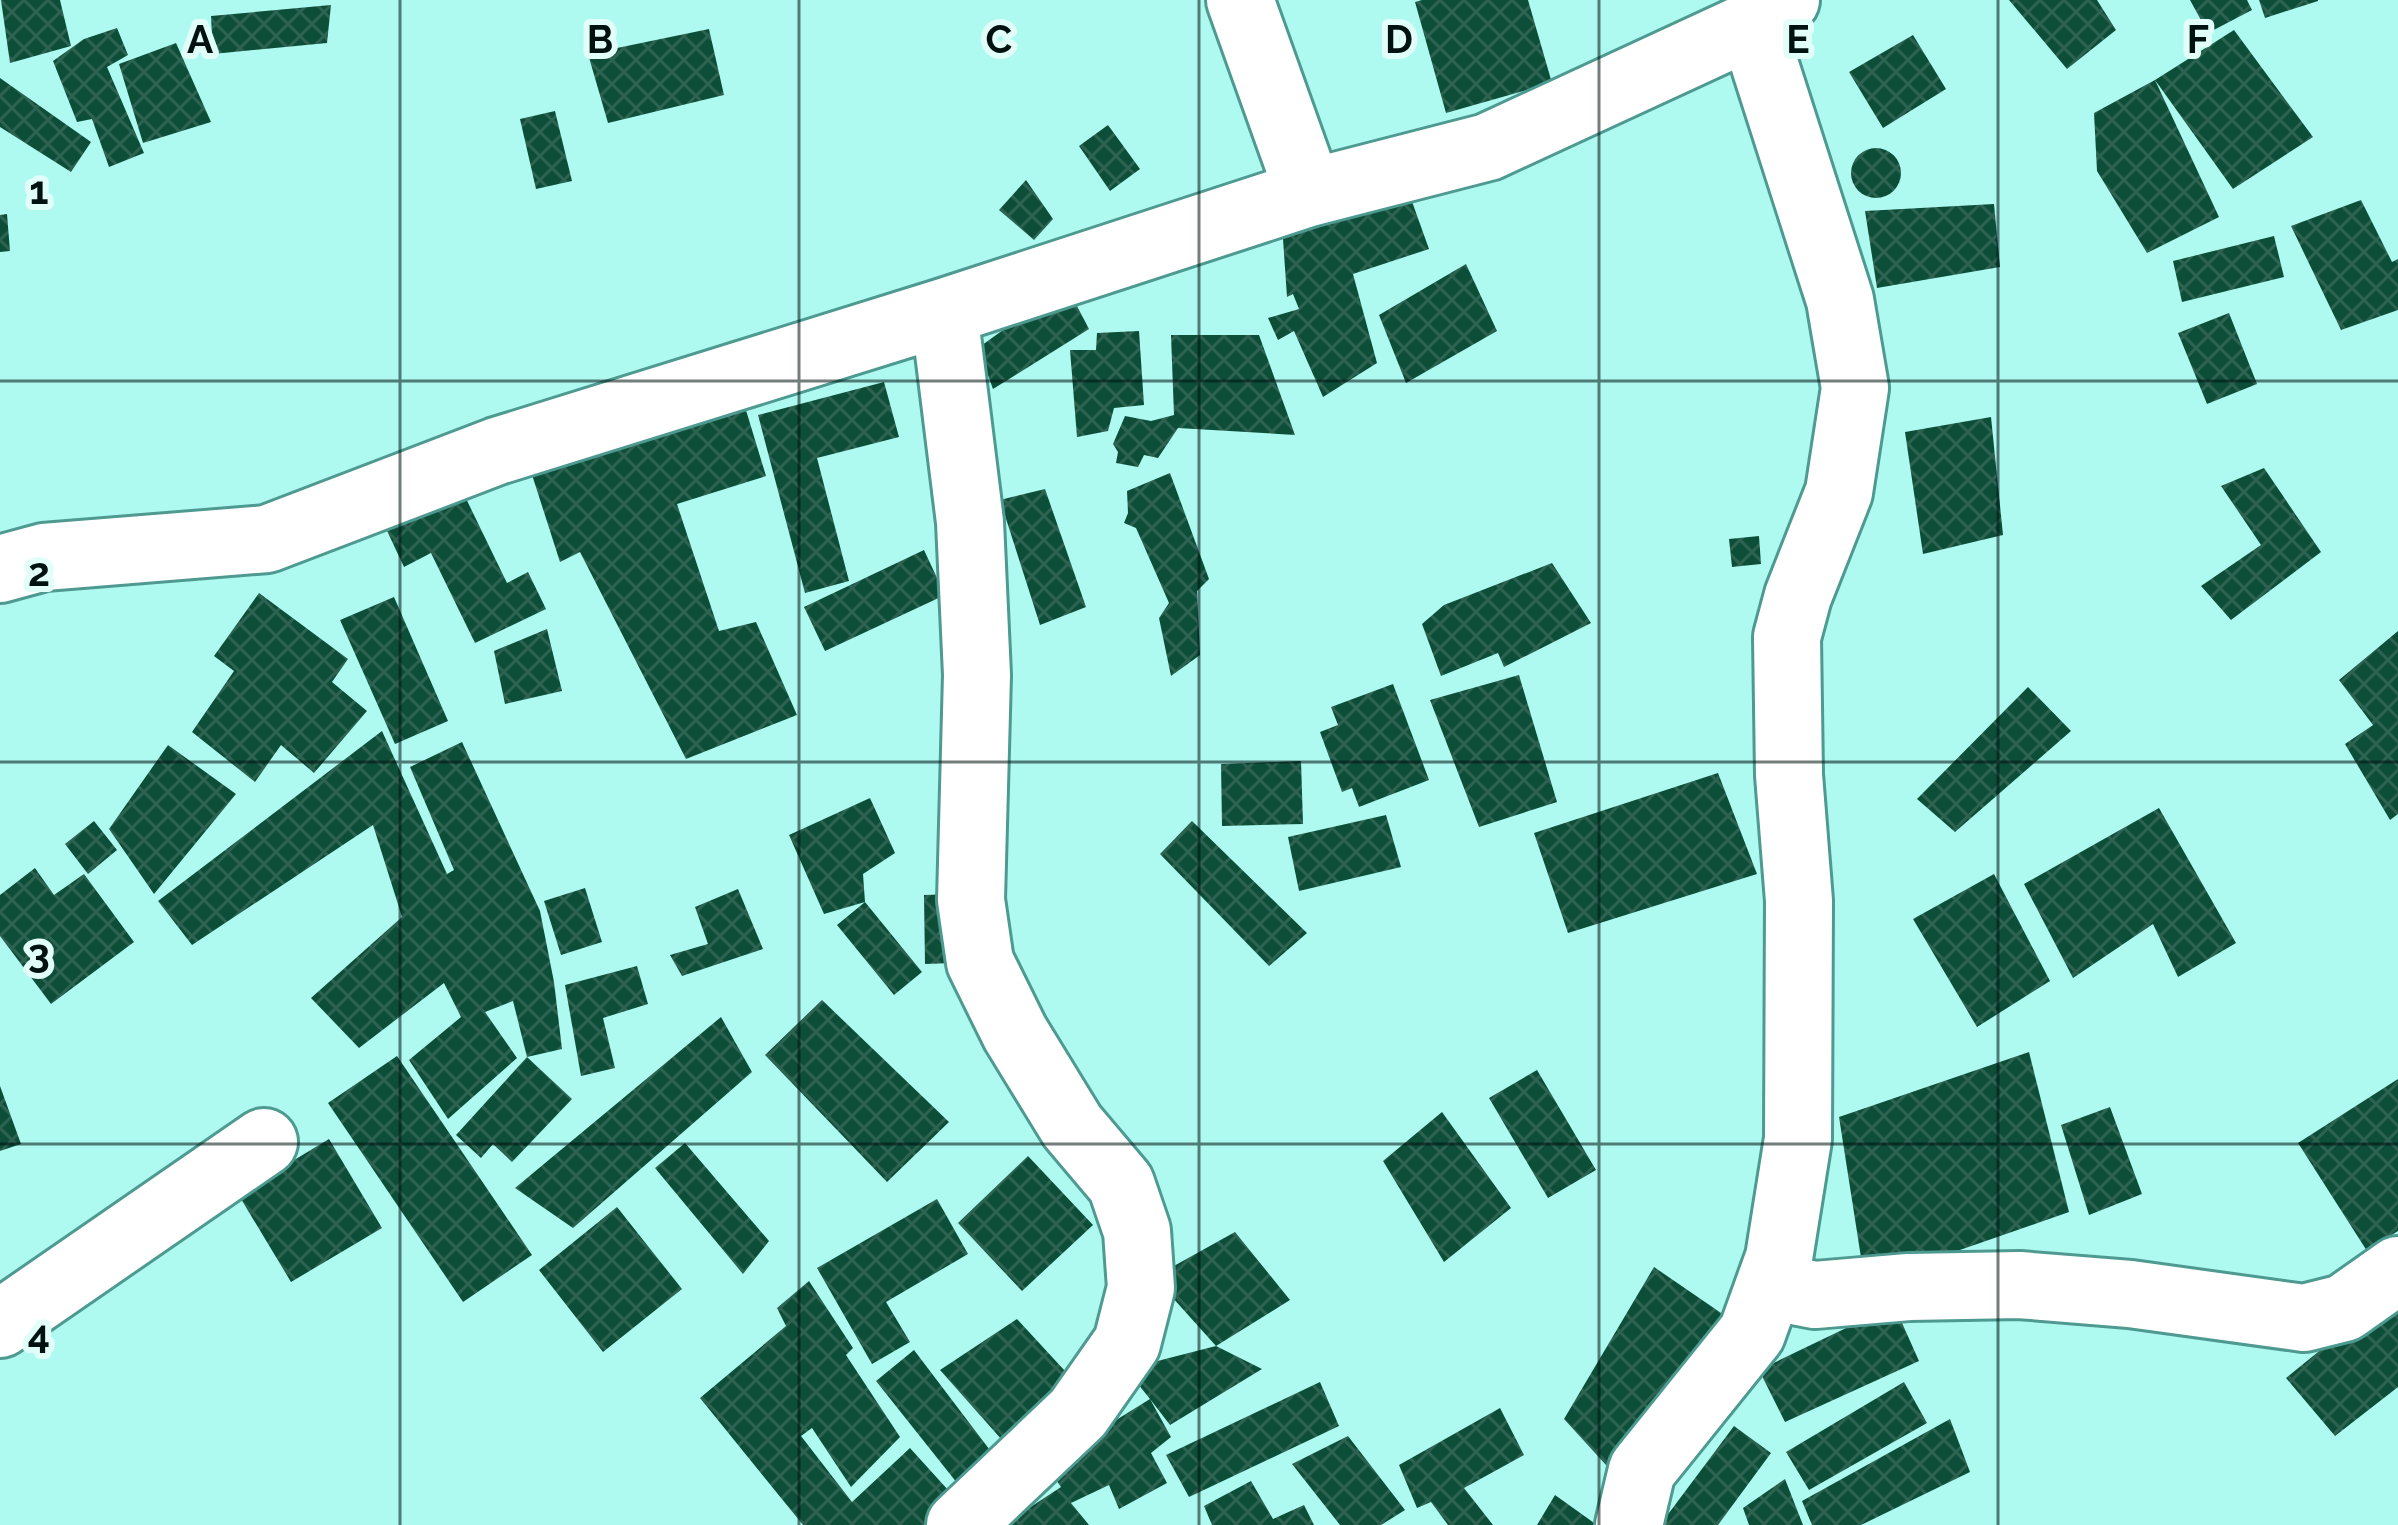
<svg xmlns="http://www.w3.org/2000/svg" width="2398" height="1525" font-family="Raleway,sans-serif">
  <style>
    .building { fill: url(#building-cross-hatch) }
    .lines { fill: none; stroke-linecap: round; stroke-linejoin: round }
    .street-casing { stroke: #4e9990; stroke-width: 72 }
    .street { stroke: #fff; stroke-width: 66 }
    .grid { fill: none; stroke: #001210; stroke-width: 3; stroke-opacity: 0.55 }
    .grid-label { font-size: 39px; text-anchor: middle; font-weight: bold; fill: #001210; stroke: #e1fef9; stroke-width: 12; stroke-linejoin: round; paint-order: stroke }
  </style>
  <defs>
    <pattern id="building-cross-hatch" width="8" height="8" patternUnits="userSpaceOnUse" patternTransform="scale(3)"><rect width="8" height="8" fill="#0d4e39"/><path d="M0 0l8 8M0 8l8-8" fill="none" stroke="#2e6352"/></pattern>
  </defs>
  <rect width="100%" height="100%" fill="#aefaf1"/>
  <!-- building -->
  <path class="building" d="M1,0H60L71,46L10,63Z
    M1422,0H1528L1552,83L1446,113L1415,2Z
    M2009,0H2097L2116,30L2067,69Z
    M2190,0H2247L2252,10L2208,33Z
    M2259,0H2318V1L2265,18Z
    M331,5L327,43L213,54L211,16Z
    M117,28L128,55L107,67L144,153L109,167L92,119L77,122L53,61L84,39Z
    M709,29L724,95L608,123L588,54Z
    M2234,30L2313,137L2233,189L2155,80Z
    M1913,35L1946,89L1883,128L1849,72Z
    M176,43L211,122L143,143L119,64Z
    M0,78L91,142L71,172L0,127Z
    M2155,80L2219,217L2147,253L2097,171L2094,113Z
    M555,111L572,181L536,189L520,119Z
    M1108,125L1140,169L1110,191L1079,146Z
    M1851 173a25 25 0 1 1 50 0a25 25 0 1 1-50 0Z
    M1026,180L1053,219L1034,240L999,210Z
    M1405,182L1429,249L1353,274L1377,363L1323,397L1294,331L1278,340L1268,318L1299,309L1293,294L1287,297L1281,210Z
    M2361,200L2392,262L2398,259V310L2341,330L2291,226Z
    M1994,204L2000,267L1877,288L1865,211Z
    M7,214L10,251L0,252V215Z
    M2274,236L2284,277L2182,302L2173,261Z
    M1466,264L1497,331L1406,383L1379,315Z
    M1066,285L1089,329L993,389L978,348Z
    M2229,313L2257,384L2207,404L2178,333Z
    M1139,331L1144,405L1114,408L1108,431L1077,437L1070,350H1096L1097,333Z
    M1171,335H1259L1295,435L1178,428L1158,458L1144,455L1138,467L1116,463L1118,452L1113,444L1125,416L1151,421L1174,415Z
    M884,382L899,437L817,458L849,581L805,593L758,415Z
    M742,397L766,476L677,504L719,631L756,622L797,715L686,759L580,552L560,562L525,453Z
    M1991,417L2003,535L1923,554L1905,432Z
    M2264,468L2321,552L2231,620L2201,586L2261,545L2221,486Z
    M1170,473L1209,579L1197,591L1200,655L1171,676L1159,618L1169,603L1136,528L1124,523L1128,513L1127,491Z
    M457,480L507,583L528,572L546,609L475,643L431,553L404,567L381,518Z
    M1045,489L1086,607L1040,625L1000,500Z
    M1759,536L1761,564L1732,567L1729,539Z
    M924,550L945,595L825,651L804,607Z
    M1552,563L1591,623L1504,667L1498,653L1441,676L1422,624L1444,605Z
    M259,593L348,659L332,682L367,711L314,773L281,745L255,782L192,732L234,671L214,656Z
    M394,597L448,721L395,744L340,620Z
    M547,629L562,691L505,704L494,651Z
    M2398,631V814L2390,820L2345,744L2373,725L2339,680Z
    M1519,675L1557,802L1479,827L1430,700Z
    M1393,684L1429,780L1359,807L1352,788L1342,792L1320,732L1338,725L1331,707Z
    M2028,687L2071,731L1955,832L1917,799Z
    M382,731L447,874L454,870L410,767L462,742L540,911L554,982L562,1049L527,1057L513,1001L485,1012L517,1058L448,1119L409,1060L461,1017L444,983L359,1048L311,998L402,917L373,825L192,945L158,901Z
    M168,745L236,794L154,894L109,829Z
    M1301,761L1303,824L1222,826L1221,764Z
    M1718,773L1757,874L1568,933L1534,833Z
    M870,798L895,853L863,874L865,902L922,972L894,995L837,925L865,902L824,914L789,835Z
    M2159,808L2236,943L2178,977L2153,924L2073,978L2024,884Z
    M1386,815L1401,867L1299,891L1288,837Z
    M94,821L117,850L88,874L65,844Z
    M1192,821L1307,933L1269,966L1160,854Z
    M35,868L54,895L84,874L134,942L51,1004L0,936V895Z
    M1994,874L2050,981L1977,1027L1913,919Z
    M585,888L602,942L561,955L544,901Z
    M738,889L763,949L682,976L670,955L708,944L695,907Z
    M953,894L954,963L925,964L924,895Z
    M637,966L648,1004L603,1018L615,1068L581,1076L565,985Z
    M822,1000L949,1122L887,1182L765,1055Z
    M721,1017L752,1072L573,1228L515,1188Z
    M2029,1052L2069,1212L1865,1283L1839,1117Z
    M397,1056L532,1255L463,1302L328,1103Z
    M527,1057L572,1099L512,1162L493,1144L481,1158L456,1135Z
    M1537,1070L1596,1170L1548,1198L1489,1098Z
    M2398,1079V1231L2367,1251L2298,1143Z
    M0,1086L21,1144L0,1151Z
    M2110,1107L2142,1194L2089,1215L2061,1125Z
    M1442,1112L1511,1208L1444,1262L1383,1161Z
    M329,1139L382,1228L291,1282L238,1194Z
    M685,1143L769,1241L743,1274L655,1168Z
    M1028,1156L1093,1225L1022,1291L958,1223Z
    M937,1199L968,1254L886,1302L910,1342L872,1364L817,1268Z
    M617,1207L682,1289L603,1352L539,1270Z
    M1235,1232L1290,1300L1216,1346L1262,1369L1170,1425L1150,1399L1171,1437L1151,1453L1167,1483L1119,1509L1109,1485L1071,1503L1089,1525H1003L1061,1487L1045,1464L1150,1399L1126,1369L1216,1346L1154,1277Z
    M1654,1267L1724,1315L1617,1477L1564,1419Z
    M809,1281L853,1348L846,1355L900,1437L851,1487L812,1428L801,1436L852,1502L910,1448L958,1501L932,1525H803L700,1398L786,1326L777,1308Z
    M2398,1287V1387L2335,1436L2286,1378Z
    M1894,1305L1919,1361L1785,1422L1759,1370Z
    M1017,1319L1077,1384L1010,1449L940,1370Z
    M914,1350L1002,1466L965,1493L876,1381Z
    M1320,1382L1339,1426L1189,1497L1166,1455Z
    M1904,1382L1927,1423L1809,1490L1786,1452Z
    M1500,1408L1524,1455L1464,1488L1493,1525H1448L1431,1502L1417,1508L1399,1465Z
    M1950,1419L1970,1472L1861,1525H1812L1802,1501Z
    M1734,1426L1771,1453L1718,1525H1660Z
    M1348,1436L1405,1510L1381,1525H1340L1292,1464Z
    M1785,1479L1803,1525H1749L1743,1508Z
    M1251,1481L1273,1519L1304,1505L1314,1525H1212L1204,1506Z
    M1555,1495L1597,1525H1537Z"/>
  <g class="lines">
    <defs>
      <path id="street" d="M1240,0L1309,193
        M944,312L970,522L977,675L971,900L980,962L1015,1033L1072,1126L1121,1184L1137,1231L1141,1288L1127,1343L1078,1413L960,1525
        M0,569L44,557L267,539L497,451L944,312L1309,193L1488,147L1752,25L1786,0
        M1769,1286L1815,1295L1909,1287L2019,1285L2130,1294L2304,1318L2344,1308L2398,1270
        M0,1324L264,1142
        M1629,1525L1642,1470L1752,1333L1779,1258L1798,1139L1799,901L1789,775L1787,637L1798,596L1839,492L1855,388L1840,300L1752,25"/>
    </defs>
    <!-- street casing -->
    <use href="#street" class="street-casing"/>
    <!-- street -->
    <use href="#street" class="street"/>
  </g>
  <!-- grid -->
  <path class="grid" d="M400,0V1525M799,0V1525M1199,0V1525M1599,0V1525M1998,0V1525M0,381H2398M0,762H2398M0,1144H2398"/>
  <g class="grid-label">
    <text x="200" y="53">A</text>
    <text x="600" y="53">B</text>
    <text x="999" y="53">C</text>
    <text x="1399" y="53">D</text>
    <text x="1798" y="53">E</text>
    <text x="2198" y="53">F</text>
    <text x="39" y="204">1</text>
    <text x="39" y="586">2</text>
    <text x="39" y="967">3</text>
    <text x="39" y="1348">4</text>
  </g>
</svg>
